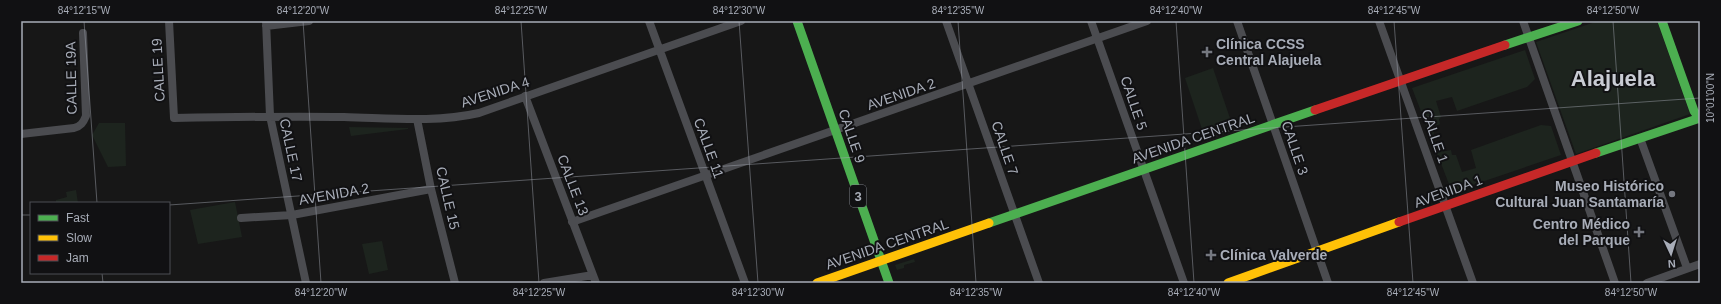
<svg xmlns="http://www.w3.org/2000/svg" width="1721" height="304" font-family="Helvetica,sans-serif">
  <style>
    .green { fill: #1d241e }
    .water { fill: #2a3239 }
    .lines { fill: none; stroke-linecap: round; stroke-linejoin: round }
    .street { stroke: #4b4c50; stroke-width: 8 }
    .fast { stroke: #4caf50; stroke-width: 9 }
    .slow { stroke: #ffc107; stroke-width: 9 }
    .jam { stroke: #c62828; stroke-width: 9 }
    .ticks { fill: none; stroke: #a8adb8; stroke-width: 1; stroke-opacity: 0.45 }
    .poi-dot { fill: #757880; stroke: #111113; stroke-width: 1.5 }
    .labels { text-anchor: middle; stroke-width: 4; stroke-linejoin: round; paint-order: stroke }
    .shield { fill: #111113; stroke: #7b7e86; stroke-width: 1 }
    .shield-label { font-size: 13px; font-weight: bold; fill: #a8adb8 }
    .poi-label { font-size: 14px; font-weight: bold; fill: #a8adb8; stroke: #111113; text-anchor: start }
    .street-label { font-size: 14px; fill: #a8adb8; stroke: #111113 }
    .town-label { font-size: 22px; font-weight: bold; fill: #c9ccd4; stroke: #111113 }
    .neatline { fill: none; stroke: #a8adb8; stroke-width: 1.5 }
    .ticks-label { font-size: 10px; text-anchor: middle; fill: #a8adb8 }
  </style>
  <rect width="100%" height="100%" fill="#171717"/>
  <!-- green -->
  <path class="green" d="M1598,21H1657L1690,114L1576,154L1536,42Z
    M1525,50L1535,79L1527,87L1457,111L1452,97L1436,101L1441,117L1439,119L1440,124L1436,126L1433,136L1436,145L1446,151L1451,150L1452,155H1456L1462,172L1476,168L1471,150L1541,125L1551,126L1561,155L1452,192L1412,88Z
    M1213,68L1234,130L1206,141L1185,78Z
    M99,123H125L126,166L108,167L92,135Z
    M349,127L408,128V129L351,136Z
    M76,190L78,203H56V200L67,197L66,192Z
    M235,202L242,237L198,244L190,210Z
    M382,241L388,270L369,274L362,244Z
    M914,259L915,262L904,265V268L897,270L895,265Z"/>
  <!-- water -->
  <path class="water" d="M1608 80a7 7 0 1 1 14 0a7 7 0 1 1-14 0Z"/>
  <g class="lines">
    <!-- street -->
    <path class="street" d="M169,21L174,118C230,117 287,116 344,117C389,118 435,123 479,113L741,21
      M266,21L270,116L306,283
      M649,21L745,283
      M946,21L1039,283
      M1091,21L1184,283
      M1237,21L1328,283
      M1379,21L1473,283
      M1523,21L1615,283
      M266,26L309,21
      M525,96L596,283
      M417,119L431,189L455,283
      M21,134L74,128C81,126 83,123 86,116L83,33
      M1640,138L1687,268
      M241,218L292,215L431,189
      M572,222L1147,21
      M544,283L593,275
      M1647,283L1700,264"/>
    <!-- fast -->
    <path class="fast" d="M797,21L889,283
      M1662,21L1694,111L1700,119
      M1505,45L1578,21
      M1596,153L1700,118
      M989,223L1315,110"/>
    <!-- slow -->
    <path class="slow" d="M817,283L989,223
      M1228,283L1399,222"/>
    <!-- jam -->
    <path class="jam" d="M1315,110L1505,45
      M1399,222L1596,153"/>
  </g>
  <!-- ticks -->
  <path class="ticks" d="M84,21L97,203M303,21L321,283M521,21L539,283M739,21L758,283M958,21L976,283M1176,21L1194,283M1394,21L1413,283M1613,21L1631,283M169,205L1700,98M21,215H31M102,273L103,283"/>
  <!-- markers -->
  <g class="poi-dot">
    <path d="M1205 46h4v4h4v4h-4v4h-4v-4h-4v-4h4z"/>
    <circle cx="1672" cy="194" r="4"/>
    <path d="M1637 226h4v4h4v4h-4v4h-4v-4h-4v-4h4z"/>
    <path d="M1209 249h4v4h4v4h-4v4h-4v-4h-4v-4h4z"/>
  </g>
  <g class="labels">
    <!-- shield labels -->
    <rect class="shield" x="850" y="185" width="16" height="22" rx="3"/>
    <g class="shield-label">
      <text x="858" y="201">3</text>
    </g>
    <!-- poi labels -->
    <g class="poi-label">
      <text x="1216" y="49">Clínica CCSS<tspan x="1216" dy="16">Central Alajuela</tspan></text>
      <text x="1664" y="191" text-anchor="end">Museo Histórico<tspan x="1664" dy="16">Cultural Juan Santamaría</tspan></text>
      <text x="1630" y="229" text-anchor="end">Centro Médico<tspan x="1630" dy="16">del Parque</tspan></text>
      <text x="1220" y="260">Clínica Valverde</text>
    </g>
    <!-- street labels -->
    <g class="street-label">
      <text transform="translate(158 70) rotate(-93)" y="5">CALLE 19</text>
      <text transform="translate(71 78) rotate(-91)" y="5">CALLE 19A</text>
      <text transform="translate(495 92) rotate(-18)" y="5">AVENIDA 4</text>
      <text transform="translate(901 94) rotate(-19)" y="5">AVENIDA 2</text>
      <text transform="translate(1134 103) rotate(71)" y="5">CALLE 5</text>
      <text transform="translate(852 136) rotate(71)" y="5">CALLE 9</text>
      <text transform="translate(1435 136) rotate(71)" y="5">CALLE 1</text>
      <text transform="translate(1193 138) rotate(-19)" y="5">AVENIDA CENTRAL</text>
      <text transform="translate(709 148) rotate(70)" y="5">CALLE 11</text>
      <text transform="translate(1005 148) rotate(71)" y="5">CALLE 7</text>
      <text transform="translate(1295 148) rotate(71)" y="5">CALLE 3</text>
      <text transform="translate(291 150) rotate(78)" y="5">CALLE 17</text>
      <text transform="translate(573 185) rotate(69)" y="5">CALLE 13</text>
      <text transform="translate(1448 191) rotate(-20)" y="5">AVENIDA 1</text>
      <text transform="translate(334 194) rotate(-10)" y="5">AVENIDA 2</text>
      <text transform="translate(448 198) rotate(77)" y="5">CALLE 15</text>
      <text transform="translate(887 244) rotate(-19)" y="5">AVENIDA CENTRAL</text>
    </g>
    <!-- town labels -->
    <g class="town-label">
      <text x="1613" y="86">Alajuela</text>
    </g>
  </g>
  <!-- border -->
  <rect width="1721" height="304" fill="none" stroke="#111113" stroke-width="44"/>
  <!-- legend -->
  <rect x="30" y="202" width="140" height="72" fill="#111113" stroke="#4d4f55"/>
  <rect x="38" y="215" width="20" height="6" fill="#4caf50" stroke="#4d4f55"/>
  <text x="66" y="222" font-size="12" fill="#a8adb8">Fast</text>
  <rect x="38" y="235" width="20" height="6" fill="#ffc107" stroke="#4d4f55"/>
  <text x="66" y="242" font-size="12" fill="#a8adb8">Slow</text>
  <rect x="38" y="255" width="20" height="6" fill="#c62828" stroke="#4d4f55"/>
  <text x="66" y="262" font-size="12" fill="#a8adb8">Jam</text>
  <!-- north arrow -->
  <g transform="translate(1671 254) rotate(176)" stroke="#111113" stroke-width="3" paint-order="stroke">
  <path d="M0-3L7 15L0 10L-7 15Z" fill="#a8adb8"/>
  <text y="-6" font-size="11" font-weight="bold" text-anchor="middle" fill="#a8adb8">N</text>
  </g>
  <rect x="22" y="22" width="1677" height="260" class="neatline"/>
  <g class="ticks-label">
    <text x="84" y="14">84°12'15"W</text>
    <text x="303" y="14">84°12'20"W</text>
    <text x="521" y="14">84°12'25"W</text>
    <text x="739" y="14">84°12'30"W</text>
    <text x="958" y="14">84°12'35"W</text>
    <text x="1176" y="14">84°12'40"W</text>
    <text x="1394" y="14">84°12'45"W</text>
    <text x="1613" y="14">84°12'50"W</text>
    <text transform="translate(1710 98) rotate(-90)" y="4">10°01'00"N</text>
    <text x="321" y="296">84°12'20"W</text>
    <text x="539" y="296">84°12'25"W</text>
    <text x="758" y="296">84°12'30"W</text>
    <text x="976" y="296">84°12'35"W</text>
    <text x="1194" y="296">84°12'40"W</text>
    <text x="1413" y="296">84°12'45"W</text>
    <text x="1631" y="296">84°12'50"W</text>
  </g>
</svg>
